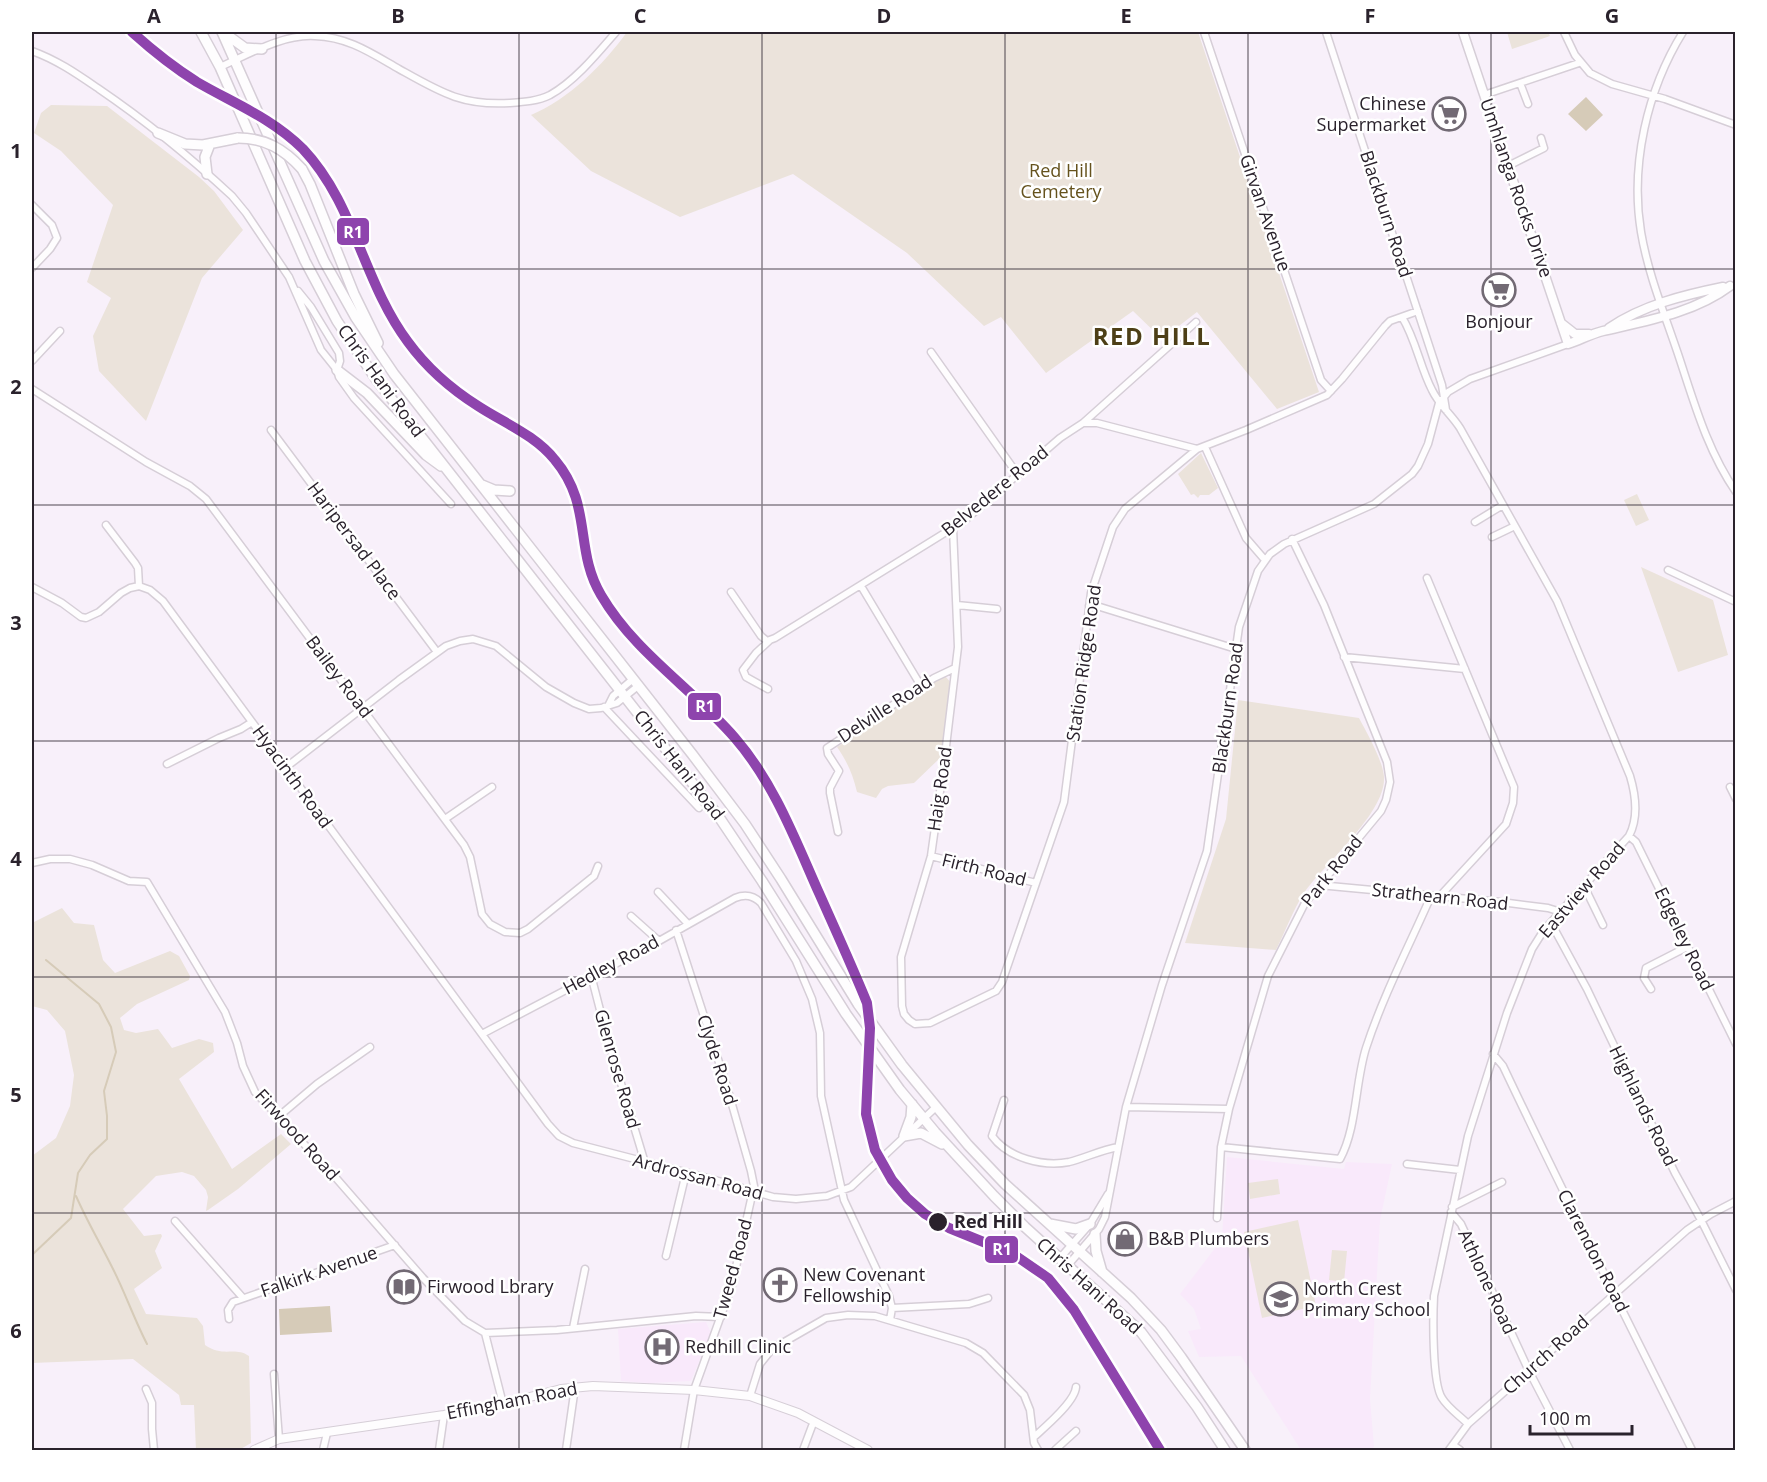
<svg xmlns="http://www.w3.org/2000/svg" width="1767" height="1482" font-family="'Open Sans',sans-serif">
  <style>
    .built { fill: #f9e9fb }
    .green { fill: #ebe3db }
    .water { fill: #d6cbb8 }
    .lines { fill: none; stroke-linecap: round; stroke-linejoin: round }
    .stream { stroke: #d6cbb8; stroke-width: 2 }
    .minor-casing { stroke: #d6ced7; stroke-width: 9 }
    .tertiary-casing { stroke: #d6ced7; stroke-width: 10 }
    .secondary-casing { stroke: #d6ced7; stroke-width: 11 }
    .primary-casing { stroke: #d6ced7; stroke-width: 12 }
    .minor { stroke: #fefdfe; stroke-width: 6 }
    .tertiary { stroke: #fefdfe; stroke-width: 8 }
    .secondary { stroke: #fefdfe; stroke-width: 8 }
    .primary { stroke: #fefdfe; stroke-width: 9 }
    .primary-bridge-casing { stroke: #d6ced7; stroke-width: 12; stroke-linecap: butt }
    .primary-bridge { stroke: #fefdfe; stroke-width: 9 }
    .rail-1-casing { stroke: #fff; stroke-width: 15 }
    .rail-1 { stroke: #8e44ad; stroke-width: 10 }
    .grid { fill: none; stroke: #2a222c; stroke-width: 1.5; stroke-opacity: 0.55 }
    .stop-dot { fill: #2a222c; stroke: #fff; stroke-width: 2 }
    .labels { text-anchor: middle; stroke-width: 5; stroke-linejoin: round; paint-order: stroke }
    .poi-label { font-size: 18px; fill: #2a222c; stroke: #fff; text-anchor: start }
    .park-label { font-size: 18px; fill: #65521d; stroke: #fff }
    .street-label { font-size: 18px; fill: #2a222c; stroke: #fff }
    .stop-label { font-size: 18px; font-weight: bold; fill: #2a222c; stroke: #fff; text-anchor: start }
    .district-label { font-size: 24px; font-weight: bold; letter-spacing: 1.5px; fill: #4d3f17; stroke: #fff }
    .line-badge { stroke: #fff; stroke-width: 2 }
    .badge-label { font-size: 16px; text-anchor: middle; font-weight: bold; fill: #fff }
    .neatline { fill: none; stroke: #2a222c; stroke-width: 2 }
    .grid-label { font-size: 20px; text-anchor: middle; font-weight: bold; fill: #2a222c }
  </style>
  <rect width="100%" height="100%" fill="#f8f0fa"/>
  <!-- built -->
  <path class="built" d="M1227,1157L1344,1169L1346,1162L1392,1164L1380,1220L1370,1399L1374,1447L1369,1450H1301L1241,1356L1199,1357L1188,1331L1201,1329L1194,1309L1180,1294L1222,1239Z
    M706,1322L711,1333L691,1381L649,1383L621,1381L618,1329Z"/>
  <!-- green -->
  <path class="green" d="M627,32H1198L1319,392L1277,409L1197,312L1162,339L1133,311L1046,373L1001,317L984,326L907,253L793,174L680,217L591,171L531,115C569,99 603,65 627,32Z
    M1507,32H1548L1550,36L1512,49Z
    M51,105L107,106L199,177L214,191L243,230L202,278L146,421L99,371L93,336L111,298L87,282L113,205L61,151L34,133L41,113Z
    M1201,453L1218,488L1209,495H1200L1198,498L1194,494L1191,495L1178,474Z
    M1637,494L1649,520L1636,526L1624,500Z
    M1641,567L1713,600L1728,655L1678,672Z
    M942,677H946L952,684L940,758L914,783L888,786L882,789L876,798L857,792C853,775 847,761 837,747Z
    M1238,700L1359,718C1367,733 1383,761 1384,777C1386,813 1325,863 1304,893C1293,910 1285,932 1276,950L1185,943L1226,819Z
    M62,908L74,923L94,925L103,960L115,973L170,951L179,956L190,976L189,980L137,1004L120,1018L124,1030L136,1033L158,1029L172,1048L199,1039L213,1043L214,1052L179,1079L232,1169L281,1134L291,1144L238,1189L208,1210L206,1211L208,1197L206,1190L194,1176L182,1172L156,1176L123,1209L144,1236L161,1234L162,1236L155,1251L162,1268L134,1289L146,1314L197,1318L203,1326L205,1345C224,1358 234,1346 249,1356L251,1443L239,1450H196L194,1405H181L179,1395L133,1359L32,1363V1156L56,1138L70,1106L74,1075L65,1031L47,1010L32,1006V923Z
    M1278,1179L1280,1194L1250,1199L1248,1183Z
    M1298,1220L1316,1306L1262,1318L1244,1232Z
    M1332,1250L1347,1251L1344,1282L1329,1280Z"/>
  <!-- water -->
  <path class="water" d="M1586,97L1603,115L1586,131L1568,114Z
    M330,1306L332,1332L280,1335L279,1309Z"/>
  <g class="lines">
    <!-- stream -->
    <path class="stream" d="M76,1196C87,1221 100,1243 112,1267C125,1292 134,1319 147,1344
      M32,1255L71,1218L78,1173L90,1155L107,1139V1116L104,1091L116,1052L111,1027L99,1004L46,960"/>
    <defs>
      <path id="minor" d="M1204,32L1321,380L1331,391
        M1326,32L1442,385L1446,410
        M1564,32L1575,55L1590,73L1612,84L1665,99L1736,125
        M1683,32C1647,90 1630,165 1641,232C1648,274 1665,315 1678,354C1694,402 1707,450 1736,492
        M32,51C57,60 77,74 99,89C146,121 191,158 232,196L246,213L289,277L321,350L337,370L339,377L354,398L451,504
        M220,67C249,54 283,34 315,36C348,37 371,53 399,69C440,92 462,106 510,103C524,102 538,101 550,95C575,81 597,54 616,32
        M1520,83L1528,104
        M1484,95L1579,63
        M1508,166L1544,148L1541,138
        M32,205L52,225L57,238L50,249L32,268
        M298,291L311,307L339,353L340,361L337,370
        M1402,317C1416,340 1420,367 1432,390C1439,405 1451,414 1460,428L1557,601L1630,776C1636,796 1639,817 1629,836L1544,930L1532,949L1507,1013L1468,1136L1434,1296C1433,1316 1432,1383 1442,1398C1448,1408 1460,1416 1468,1424
        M931,352L1018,475
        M32,361L60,331
        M32,389L146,462L190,486L206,499L464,845L470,857L482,914L490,924L505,932L520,933L528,929L594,876L598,866
        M1084,423H1097L1197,449
        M271,430L437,652
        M1205,447L1246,538L1265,560
        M1475,522L1503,505
        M106,525L135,563L138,568L139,586
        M953,528L958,647L944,763L931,856L901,957L902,1006L904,1014L909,1020L915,1024L930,1023L996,991L1002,982L1064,802L1091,593L1113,527L1125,509L1197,449L1246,430L1327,395L1342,379L1385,326L1390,321L1418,311
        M1492,537L1515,526
        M1668,570L1736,602
        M1427,578L1514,787L1513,803L1506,824L1440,896
        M139,586L150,590L163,601L548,1124L559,1136L573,1143L708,1178L773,1197L796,1199L827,1196L851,1187L936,1107
        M861,586L921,686
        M32,587L62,603L81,617L86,618L99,612L121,593L130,588L139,586
        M731,592L761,636L767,641L775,638L964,521L1060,438L1083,423L1196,322
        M957,605L997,609
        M1089,606H1097L1236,649
        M1344,657L1465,669
        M768,689L746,677L743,670L756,653L770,640
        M608,706L613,696L633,679
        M604,707L699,808
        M167,764L219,738L241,729L252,722
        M285,768L399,680L446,646L460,641L473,639L496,646L546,687L574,703L589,709L601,708L617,703L638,686
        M1730,787L1736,799
        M445,819L492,787
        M838,832L830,793V788L839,771L828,754L827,748L934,678L955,668
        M1629,836L1636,842L1736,1044
        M931,856L1036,883
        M32,863L50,859H70L92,865L129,881L147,882L225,1012L237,1043L243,1066L255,1092L336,1178L423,1278L465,1321L485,1333L557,1330L696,1316L721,1317
        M1319,885L1501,902L1548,908L1561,912
        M1584,886L1603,925
        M658,892L688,924
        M631,916L659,941
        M1551,923L1587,989L1675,1173L1701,1220L1736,1290
        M676,930L727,1087L751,1171L754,1186L732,1285L694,1390L684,1450
        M591,975L607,1037L645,1163
        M1651,989L1644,978L1646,968L1687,947
        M482,1034L659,941L735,898C745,894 753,895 761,903L796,961L812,999L820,1033L821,1096L844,1200L889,1296L892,1308L890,1320
        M1493,1054L1503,1066C1564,1195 1628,1322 1692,1450
        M1004,1100L992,1136C1008,1158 1043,1167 1069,1162C1085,1158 1101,1150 1118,1147
        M1126,1107L1229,1109
        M278,1117L317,1084L370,1047
        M1221,1147L1340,1159C1357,1128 1355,1083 1366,1048C1383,996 1409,946 1431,896
        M1407,1164L1460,1170
        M1452,1207L1502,1182
        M1451,1212L1461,1224L1529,1371L1570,1450
        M1217,1218L1221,1147L1229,1109L1268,976L1305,903L1381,811L1386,800L1390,782L1387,762L1324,605L1292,539
        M175,1221L243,1298
        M666,1256L686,1173
        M1060,1258L1090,1224L1108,1194
        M1068,1265L1099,1229L1105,1217L1126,1107L1162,985L1207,851L1239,627L1258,571L1270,554L1284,544L1374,504L1412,474L1418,466L1428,444L1439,403L1448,392L1470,379L1568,344
        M892,1308L969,1304L988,1298
        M229,1319L228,1310L233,1302L395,1245
        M573,1328L585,1269
        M485,1333L503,1404
        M274,1374L279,1439
        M146,1389L152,1403V1429L154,1450
        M750,1396L760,1364L772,1349L826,1318L848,1315L875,1316L966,1343L983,1353L1024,1395L1030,1410L1034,1443L1038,1450
        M1034,1437C1045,1427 1075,1402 1076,1387
        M1453,1445L1460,1450
        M323,1450L327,1433
        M439,1450L444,1415
        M566,1450L575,1387
        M803,1450L812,1426
        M1055,1450L1076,1431
        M1449,1450L1468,1424L1687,1230L1711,1214L1736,1201"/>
      <path id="tertiary" d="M254,1450L279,1439L444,1415L503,1404L561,1389L593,1386L694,1390L750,1396L798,1413L868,1450"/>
      <path id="secondary" d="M1463,32L1568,344C1580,340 1591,334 1603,331C1646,321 1694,313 1730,286
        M1561,323L1575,334H1589
        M1609,328C1643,305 1684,295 1723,287"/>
      <path id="primary" d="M201,32L220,67L305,261L337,321L376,379L719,817L762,881L846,1014L900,1090L935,1132L994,1196L1025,1227L1141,1332L1197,1407L1225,1450
        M222,32L324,261L356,318L394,374L692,754L745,824L781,879L858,1004L902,1065L968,1145L1005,1184L1131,1298L1161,1330L1181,1357L1245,1450
        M223,32L245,48L262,49
        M158,133L185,144L203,145L238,138
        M302,169L310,184L354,294L378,343
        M207,174L205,157L210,144
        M337,370L367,393L426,455L441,466
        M482,485L494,490L510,491
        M904,1136L921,1133L942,1144
        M904,1136L911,1117L912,1104
        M1050,1224L1076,1229L1090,1224
        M1095,1234L1096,1251L1102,1272"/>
    </defs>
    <!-- minor casing -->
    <use href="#minor" class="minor-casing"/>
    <!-- tertiary casing -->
    <use href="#tertiary" class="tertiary-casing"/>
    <!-- secondary casing -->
    <use href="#secondary" class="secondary-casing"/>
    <!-- primary casing -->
    <use href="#primary" class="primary-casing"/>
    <!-- minor -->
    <use href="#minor" class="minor"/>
    <!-- tertiary -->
    <use href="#tertiary" class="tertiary"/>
    <!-- secondary -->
    <use href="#secondary" class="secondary"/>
    <!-- primary -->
    <use href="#primary" class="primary"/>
    <defs>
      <path id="primary-bridge" d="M238,138C265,138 284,149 302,169"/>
    </defs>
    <!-- primary-bridge casing -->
    <use href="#primary-bridge" class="primary-bridge-casing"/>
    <!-- primary-bridge -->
    <use href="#primary-bridge" class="primary-bridge"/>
    <defs>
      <path id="rail-1" d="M132,32C152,50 173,67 197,82C233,103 272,118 303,149C355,204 363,282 408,342C427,368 451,389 478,406C504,423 535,435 555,460C593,505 574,550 601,595C635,653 692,688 735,738C774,783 795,839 819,893C835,929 852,966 867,1003L870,1028L866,1114L875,1150L892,1180L907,1198L925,1214L949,1228L1013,1254L1048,1278L1074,1310L1160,1450"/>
    </defs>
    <!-- rail-1 casing -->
    <use href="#rail-1" class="rail-1-casing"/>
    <!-- rail-1 -->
    <use href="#rail-1" class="rail-1"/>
  </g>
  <!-- grid -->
  <path class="grid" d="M276,32V1450M519,32V1450M762,32V1450M1005,32V1450M1248,32V1450M1491,32V1450M32,269H1736M32,505H1736M32,741H1736M32,977H1736M32,1213H1736"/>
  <!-- icons -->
  <defs>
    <symbol id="supermarket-ring" viewBox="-11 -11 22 22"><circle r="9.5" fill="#fff" stroke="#726a74" stroke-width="1.5"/><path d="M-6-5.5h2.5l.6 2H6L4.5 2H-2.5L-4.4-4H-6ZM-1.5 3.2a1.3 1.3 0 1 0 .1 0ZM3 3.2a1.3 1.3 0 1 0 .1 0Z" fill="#726a74"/></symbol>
    <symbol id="shop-ring" viewBox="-11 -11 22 22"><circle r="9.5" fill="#fff" stroke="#726a74" stroke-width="1.5"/><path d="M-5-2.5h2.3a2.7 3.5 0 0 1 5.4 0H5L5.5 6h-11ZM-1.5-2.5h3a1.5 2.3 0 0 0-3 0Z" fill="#726a74"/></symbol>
    <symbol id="church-ring" viewBox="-11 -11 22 22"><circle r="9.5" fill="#fff" stroke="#726a74" stroke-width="1.5"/><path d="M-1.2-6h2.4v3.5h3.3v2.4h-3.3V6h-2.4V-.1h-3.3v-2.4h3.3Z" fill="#726a74"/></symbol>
    <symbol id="library-ring" viewBox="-11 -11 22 22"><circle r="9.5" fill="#fff" stroke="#726a74" stroke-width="1.5"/><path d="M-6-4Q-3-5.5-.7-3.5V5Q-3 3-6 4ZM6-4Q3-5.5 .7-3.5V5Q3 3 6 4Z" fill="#726a74"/></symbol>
    <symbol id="school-ring" viewBox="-11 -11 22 22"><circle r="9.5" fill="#fff" stroke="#726a74" stroke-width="1.5"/><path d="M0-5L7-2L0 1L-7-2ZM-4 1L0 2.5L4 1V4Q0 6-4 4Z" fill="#726a74"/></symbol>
    <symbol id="hospital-ring" viewBox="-11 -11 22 22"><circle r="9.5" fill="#fff" stroke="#726a74" stroke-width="1.5"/><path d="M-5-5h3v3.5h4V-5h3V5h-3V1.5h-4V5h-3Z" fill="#726a74"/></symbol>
  </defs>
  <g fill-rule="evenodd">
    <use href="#supermarket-ring" x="1430" y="95" width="38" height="38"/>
    <use href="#supermarket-ring" x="1480" y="271" width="38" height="38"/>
    <use href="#shop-ring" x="1106" y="1220" width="38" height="38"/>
    <use href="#church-ring" x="761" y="1266" width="38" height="38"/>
    <use href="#library-ring" x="385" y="1268" width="38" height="38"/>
    <use href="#school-ring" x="1262" y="1280" width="38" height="38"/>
    <use href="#hospital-ring" x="643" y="1328" width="38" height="38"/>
  </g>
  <!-- markers -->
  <circle class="stop-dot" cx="938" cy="1222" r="10"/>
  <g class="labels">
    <!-- poi labels -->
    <g class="poi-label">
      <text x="1426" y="110" text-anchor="end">Chinese<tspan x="1426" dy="21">Supermarket</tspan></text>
      <text x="1499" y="328" text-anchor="middle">Bonjour</text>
      <text x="1148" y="1245">B&amp;B Plumbers</text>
      <text x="803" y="1281">New Covenant<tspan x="803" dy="21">Fellowship</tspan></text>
      <text x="427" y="1293">Firwood Lbrary</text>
      <text x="1304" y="1295">North Crest<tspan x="1304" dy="21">Primary School</tspan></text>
      <text x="685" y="1353">Redhill Clinic</text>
    </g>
    <!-- park labels -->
    <g class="park-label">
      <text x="1061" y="177">Red Hill<tspan x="1061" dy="21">Cemetery</tspan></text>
    </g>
    <!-- street labels -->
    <g class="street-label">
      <text transform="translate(1516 188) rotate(71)" y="6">Umhlanga Rocks Drive</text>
      <text transform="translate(1265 213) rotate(71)" y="6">Girvan Avenue</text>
      <text transform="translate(1386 214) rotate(72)" y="6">Blackburn Road</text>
      <text transform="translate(381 381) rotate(54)" y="6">Chris Hani Road</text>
      <text transform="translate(995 491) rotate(-39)" y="6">Belvedere Road</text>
      <text transform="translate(354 541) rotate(53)" y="6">Haripersad Place</text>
      <text transform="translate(1084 663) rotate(-82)" y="6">Station Ridge Road</text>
      <text transform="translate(339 677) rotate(53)" y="6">Bailey Road</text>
      <text transform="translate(1228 708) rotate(-82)" y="6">Blackburn Road</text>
      <text transform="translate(885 709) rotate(-33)" y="6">Delville Road</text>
      <text transform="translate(679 765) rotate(52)" y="6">Chris Hani Road</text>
      <text transform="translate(292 777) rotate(54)" y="6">Hyacinth Road</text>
      <text transform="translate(940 789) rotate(-82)" y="6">Haig Road</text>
      <text transform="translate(984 870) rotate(14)" y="6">Firth Road</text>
      <text transform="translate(1332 871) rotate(-51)" y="6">Park Road</text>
      <text transform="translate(1582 890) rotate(-49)" y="6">Eastview Road</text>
      <text transform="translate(1440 897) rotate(6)" y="6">Strathearn Road</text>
      <text transform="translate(1684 939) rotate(64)" y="6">Edgeley Road</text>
      <text transform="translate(611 965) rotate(-28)" y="6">Hedley Road</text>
      <text transform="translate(717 1060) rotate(72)" y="6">Clyde Road</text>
      <text transform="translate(617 1069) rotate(74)" y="6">Glenrose Road</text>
      <text transform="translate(1643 1106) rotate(64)" y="6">Highlands Road</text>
      <text transform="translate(297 1135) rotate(48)" y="6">Firwood Road</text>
      <text transform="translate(698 1177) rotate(15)" y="6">Ardrossan Road</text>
      <text transform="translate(1593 1251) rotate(63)" y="6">Clarendon Road</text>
      <text transform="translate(733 1269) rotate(-75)" y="6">Tweed Road</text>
      <text transform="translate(319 1272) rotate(-19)" y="6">Falkirk Avenue</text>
      <text transform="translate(1487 1282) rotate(65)" y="6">Athlone Road</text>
      <text transform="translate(1089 1286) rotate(42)" y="6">Chris Hani Road</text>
      <text transform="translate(1546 1355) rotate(-42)" y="6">Church Road</text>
      <text transform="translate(512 1401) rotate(-11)" y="6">Effingham Road</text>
    </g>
    <!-- stop labels -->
    <g class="stop-label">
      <text x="954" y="1228">Red Hill</text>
    </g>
    <!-- district labels -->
    <g class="district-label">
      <text x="1152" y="345">RED HILL</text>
    </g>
  </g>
  <g class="line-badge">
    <rect x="336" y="217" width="34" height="29" rx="6" fill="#8e44ad"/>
    <rect x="687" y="692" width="35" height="29" rx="6" fill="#8e44ad"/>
    <rect x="984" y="1235" width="35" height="29" rx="6" fill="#8e44ad"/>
  </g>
  <g class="badge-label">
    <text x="353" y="238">R1</text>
    <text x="705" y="712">R1</text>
    <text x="1002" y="1255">R1</text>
  </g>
  <!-- border -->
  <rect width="1767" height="1482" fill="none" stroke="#ffffff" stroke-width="66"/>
  <!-- scale -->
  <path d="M1530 1425v9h102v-9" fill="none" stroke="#2a222c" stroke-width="3"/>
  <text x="1539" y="1425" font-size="18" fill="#2a222c" stroke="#ffffff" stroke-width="4.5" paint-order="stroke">100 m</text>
  <rect x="33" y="33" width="1701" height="1416" class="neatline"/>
  <g class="grid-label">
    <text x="154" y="23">A</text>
    <text x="398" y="23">B</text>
    <text x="640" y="23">C</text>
    <text x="884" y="23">D</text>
    <text x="1126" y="23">E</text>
    <text x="1370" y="23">F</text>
    <text x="1612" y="23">G</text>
    <text x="16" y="158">1</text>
    <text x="16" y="394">2</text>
    <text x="16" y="630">3</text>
    <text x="16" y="866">4</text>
    <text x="16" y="1102">5</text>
    <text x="16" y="1338">6</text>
  </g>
</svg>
